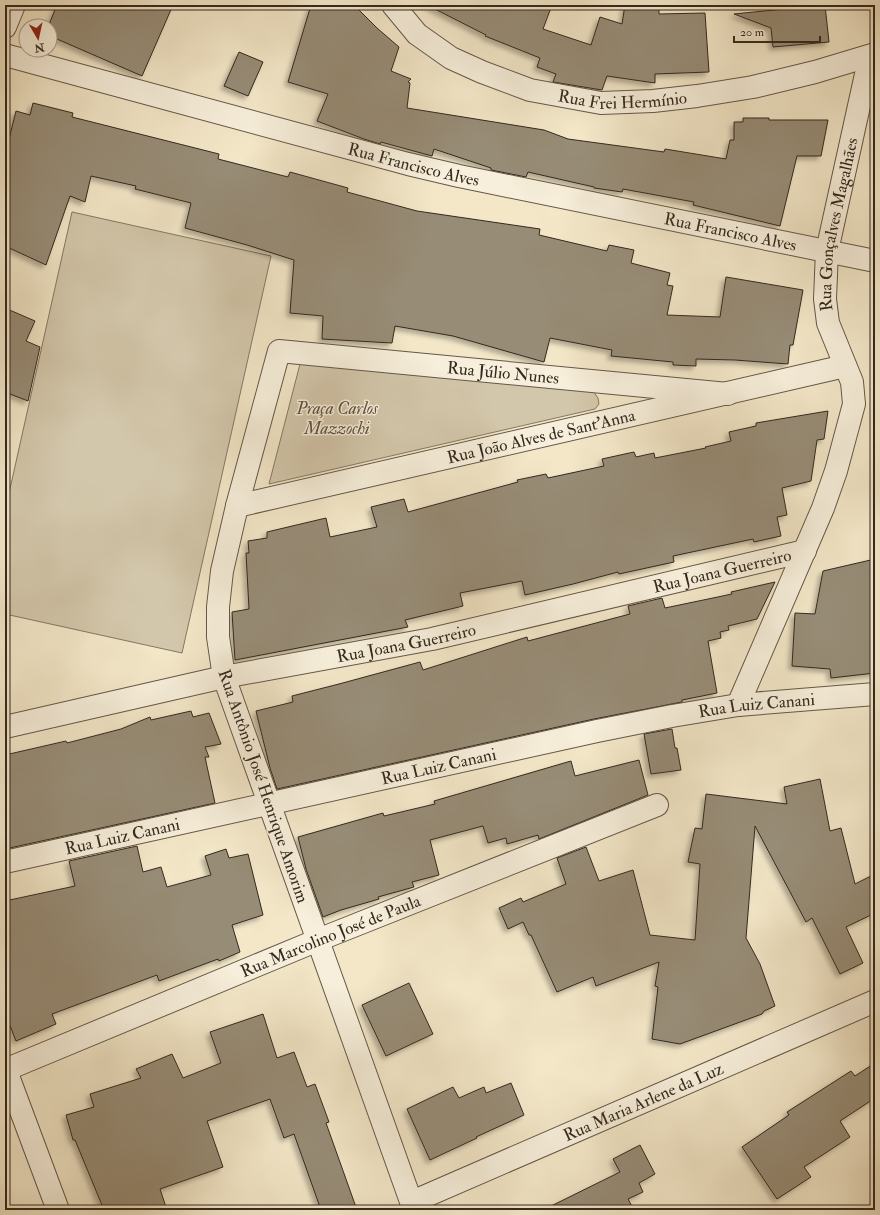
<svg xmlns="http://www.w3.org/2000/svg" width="880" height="1215" font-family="'IM FELL Double Pica',serif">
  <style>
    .green { fill: #d3c7ab; stroke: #847864 }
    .building { fill: #978c76; stroke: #34291e; filter: url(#shadow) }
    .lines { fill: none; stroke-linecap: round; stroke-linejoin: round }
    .street-casing { stroke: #645848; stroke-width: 24 }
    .street { stroke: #f7efdb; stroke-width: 22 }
    .labels { text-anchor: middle; stroke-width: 3; stroke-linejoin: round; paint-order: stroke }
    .street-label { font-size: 17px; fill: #34291e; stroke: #f7efdb }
    .park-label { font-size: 17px; font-style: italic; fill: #5c5041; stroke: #f7efdb }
  </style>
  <defs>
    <filter id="shadow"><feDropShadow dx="-3.5" dy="3.5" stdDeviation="2" flood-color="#0004"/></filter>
  </defs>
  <rect width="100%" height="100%" fill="#f3e7c8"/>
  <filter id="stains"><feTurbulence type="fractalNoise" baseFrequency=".005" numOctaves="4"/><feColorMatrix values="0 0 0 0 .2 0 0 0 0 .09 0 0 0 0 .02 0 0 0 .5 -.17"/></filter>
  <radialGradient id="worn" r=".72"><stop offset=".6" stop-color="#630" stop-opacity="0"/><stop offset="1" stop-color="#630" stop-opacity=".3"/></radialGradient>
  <!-- green -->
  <path class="green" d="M72,212L271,256L182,653L5,614V511Z
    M300,364L593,391L598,398L599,404L595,409L269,484Z"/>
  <!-- building -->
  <path class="building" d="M57,5H173L142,76L50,36V22Z
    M311,5H354L377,28L399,47L391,71L411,79L408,82L410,83L407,108L544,130L568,139L664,152L665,149L726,159L730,140H734V122H743V118H769V120H828L821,156H797L780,226L693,205L694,202L623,189L622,192L594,188V187L528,172L526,177L491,170V168L434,149L432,156L381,142L380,144L364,139L317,121L328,94L288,82Z
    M427,5H552L543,29L591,45L600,17L622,24L625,5H659V14L705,13L709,72L655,74V83L607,76L602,90L553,82L556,74L537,67L540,58L485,36L486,35Z
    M825,5L829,42L773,47L771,28L734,14Z
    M239,52L263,62L248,96L224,86Z
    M33,103L73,113L72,117L219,154L218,159L288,177L290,172L348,188L347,192L417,211L540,229L539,235L607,251L609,245L634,250L631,263L670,273L667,285L673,286L667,315L720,317L726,277L803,290L793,345H790L788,364L735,360L696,359V366L673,365V362L611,356L612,350L550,338L544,362L453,336L395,326L392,343L322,339L323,316L290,313L294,260L247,245L185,228L191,203L135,189L136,186L91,176L85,202L70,196L46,265L5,246V155L16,111L30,115Z
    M5,308L35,321L26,341L40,347L28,401L5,392Z
    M828,411L824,439L817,440L811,481L782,488L787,515L777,517L781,536L754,542L753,539L673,556L674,562L619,574L618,572L573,584L525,595L522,581L460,593L463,606L405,620L408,627L235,660L232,612L249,609L246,553H249L248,541L267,538V532L326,518L330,537L377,527L371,507L404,499L408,512L518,482L517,480L546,474L548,478L604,466L602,459L634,452L636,457L654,453L655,458L706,448L705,447L731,441L729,432L756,426V423Z
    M875,559V673L831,678L830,669L792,666L795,613L815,614L823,571Z
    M775,582L757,619L728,626L729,630L720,632L721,638L708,641L717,693L682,700V702L594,719L277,789L270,768L256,711L293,702L292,696L339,684L420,662L423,670L527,637L528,641L630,614L628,606L662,598L665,608L732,594L731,592Z
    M191,711L193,717L209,713L221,744L205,747L209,757H205L215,803L5,849V755L66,741L67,743L121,729L150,717L151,720Z
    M672,729L675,748H677L681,770L651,774L644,734Z
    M639,760L648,795L539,839L538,835L507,844L506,838L488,843L483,826L430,840L439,875L412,882L414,887L378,897L379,899L341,910L323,917L306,869L298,837L383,813L384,816L435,804L434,801L571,761L575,776Z
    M820,779L830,831L841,828L855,884L875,874V913L846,927L863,963L840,974L812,918L806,922L755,826L746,938L760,964L775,1006L764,1011L762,1014L680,1044L652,1039L658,987L655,986L659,962L596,986L593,977L557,992L531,935H529L523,922L508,929L499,908L521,898L523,902L566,884L557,858L586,847L599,881L633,870L650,935L695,940L700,864L688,862L695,828L702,829L706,794L787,804L784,787Z
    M137,846L143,872L161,867L167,887L211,875L205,856L226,849L229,858L248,854L263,915L232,925L240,952L219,961L218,959L159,981L157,975L52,1014L56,1024L16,1041L5,1013V901L75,886L69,861Z
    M409,983L433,1034L386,1056L362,1005Z
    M263,1014L277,1058L294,1052L307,1087L315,1084L329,1122L326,1123L357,1210H321L294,1134L284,1138L270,1099L207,1121L223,1167L160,1189L167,1210H104L75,1140H73L66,1115L94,1107L90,1094L141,1078L136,1069L172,1054L183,1078L221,1063L210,1032Z
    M875,1063V1098L840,1121L850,1137L804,1167L811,1177L777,1199L742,1147L789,1115L787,1112L851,1071L855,1076Z
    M511,1083L524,1115L476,1137L477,1138L430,1160L407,1109L453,1087L459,1098L484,1087L486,1093Z
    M640,1145L655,1174L639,1183L643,1192L628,1199L634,1210H543L620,1172L613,1159Z"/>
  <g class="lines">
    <defs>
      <g id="street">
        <path id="s1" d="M393,5L417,34L451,58L482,72L530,90L601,103L653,101L697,96L753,87L815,72L875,54"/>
        <path d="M5,27L14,5"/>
        <path id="s2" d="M5,55L408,164L459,176L875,261"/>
        <path id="s3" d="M237,506L845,366"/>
        <path id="s4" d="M738,705L823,508L836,471L854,404L852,382L828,323L825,299L827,251L870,56"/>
        <path id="s5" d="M5,727L224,677L432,639L805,551"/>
        <path id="s6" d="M5,862L597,731L672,716L738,705L875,694"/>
        <path d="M5,1068L58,1210"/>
        <path id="s7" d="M5,1070L318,940L657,805"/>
        <path id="s8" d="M412,1202L875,1001"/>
        <path id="s9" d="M414,1210L224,677L218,637V607L222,571L237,506L279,351L728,394"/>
      </g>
    </defs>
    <!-- street casing -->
    <use href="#street" class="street-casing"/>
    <!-- street -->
    <use href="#street" class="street"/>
  </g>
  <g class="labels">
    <!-- street labels -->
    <g class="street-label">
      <text dy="6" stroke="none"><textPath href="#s1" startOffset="258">Rua Frei Hermínio</textPath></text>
      <text dy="6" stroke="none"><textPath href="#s2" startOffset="423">Rua Francisco Alves</textPath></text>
      <text dy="6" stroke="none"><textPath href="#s4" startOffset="509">Rua Gonçalves Magalhães</textPath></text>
      <text dy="6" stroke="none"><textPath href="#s2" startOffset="747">Rua Francisco Alves</textPath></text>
      <text dy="6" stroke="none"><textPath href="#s9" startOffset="1125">Rua Júlio Nunes</textPath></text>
      <text dy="6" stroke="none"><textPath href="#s3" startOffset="312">Rua João Alves de Sant'Anna</textPath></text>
      <text dy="6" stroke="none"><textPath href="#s5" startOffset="734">Rua Joana Guerreiro</textPath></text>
      <text dy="6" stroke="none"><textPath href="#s5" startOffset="410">Rua Joana Guerreiro</textPath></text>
      <text dy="6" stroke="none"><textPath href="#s6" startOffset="768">Rua Luiz Canani</textPath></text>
      <text dy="6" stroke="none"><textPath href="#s6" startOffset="444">Rua Luiz Canani</textPath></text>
      <text transform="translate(264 786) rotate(71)" y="6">Rua Antônio José Henrique Amorim</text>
      <text dy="6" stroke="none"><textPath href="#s6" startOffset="120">Rua Luiz Canani</textPath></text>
      <text dy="6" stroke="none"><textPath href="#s7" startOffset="352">Rua Marcolino José de Paula</textPath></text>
      <text dy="6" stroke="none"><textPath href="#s8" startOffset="252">Rua Maria Arlene da Luz</textPath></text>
    </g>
    <!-- park labels -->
    <g class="park-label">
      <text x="337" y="414">Praça Carlos<tspan x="337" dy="20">Mazzochi</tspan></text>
    </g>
  </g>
  <!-- margin -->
  <rect width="880" height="1215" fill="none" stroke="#f3e7c8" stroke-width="20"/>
  <rect x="6" y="6" width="868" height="1203" fill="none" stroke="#34291e" stroke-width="2"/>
  <rect x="10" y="10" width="860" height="1195" fill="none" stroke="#34291e"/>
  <!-- north arrow -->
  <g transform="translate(38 38) rotate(171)"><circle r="19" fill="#f7efdb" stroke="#a9a08f"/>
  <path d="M0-3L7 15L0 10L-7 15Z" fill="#8f2418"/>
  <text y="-6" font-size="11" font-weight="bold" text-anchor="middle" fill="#34291e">N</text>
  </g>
  <!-- scale -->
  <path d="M734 36v6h86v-6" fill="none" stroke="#34291e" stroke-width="2"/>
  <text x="740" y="36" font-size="12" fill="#34291e" stroke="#f7efdb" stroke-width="3" paint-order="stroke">20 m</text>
  <rect width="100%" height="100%" filter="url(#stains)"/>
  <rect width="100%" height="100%" fill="url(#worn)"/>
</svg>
